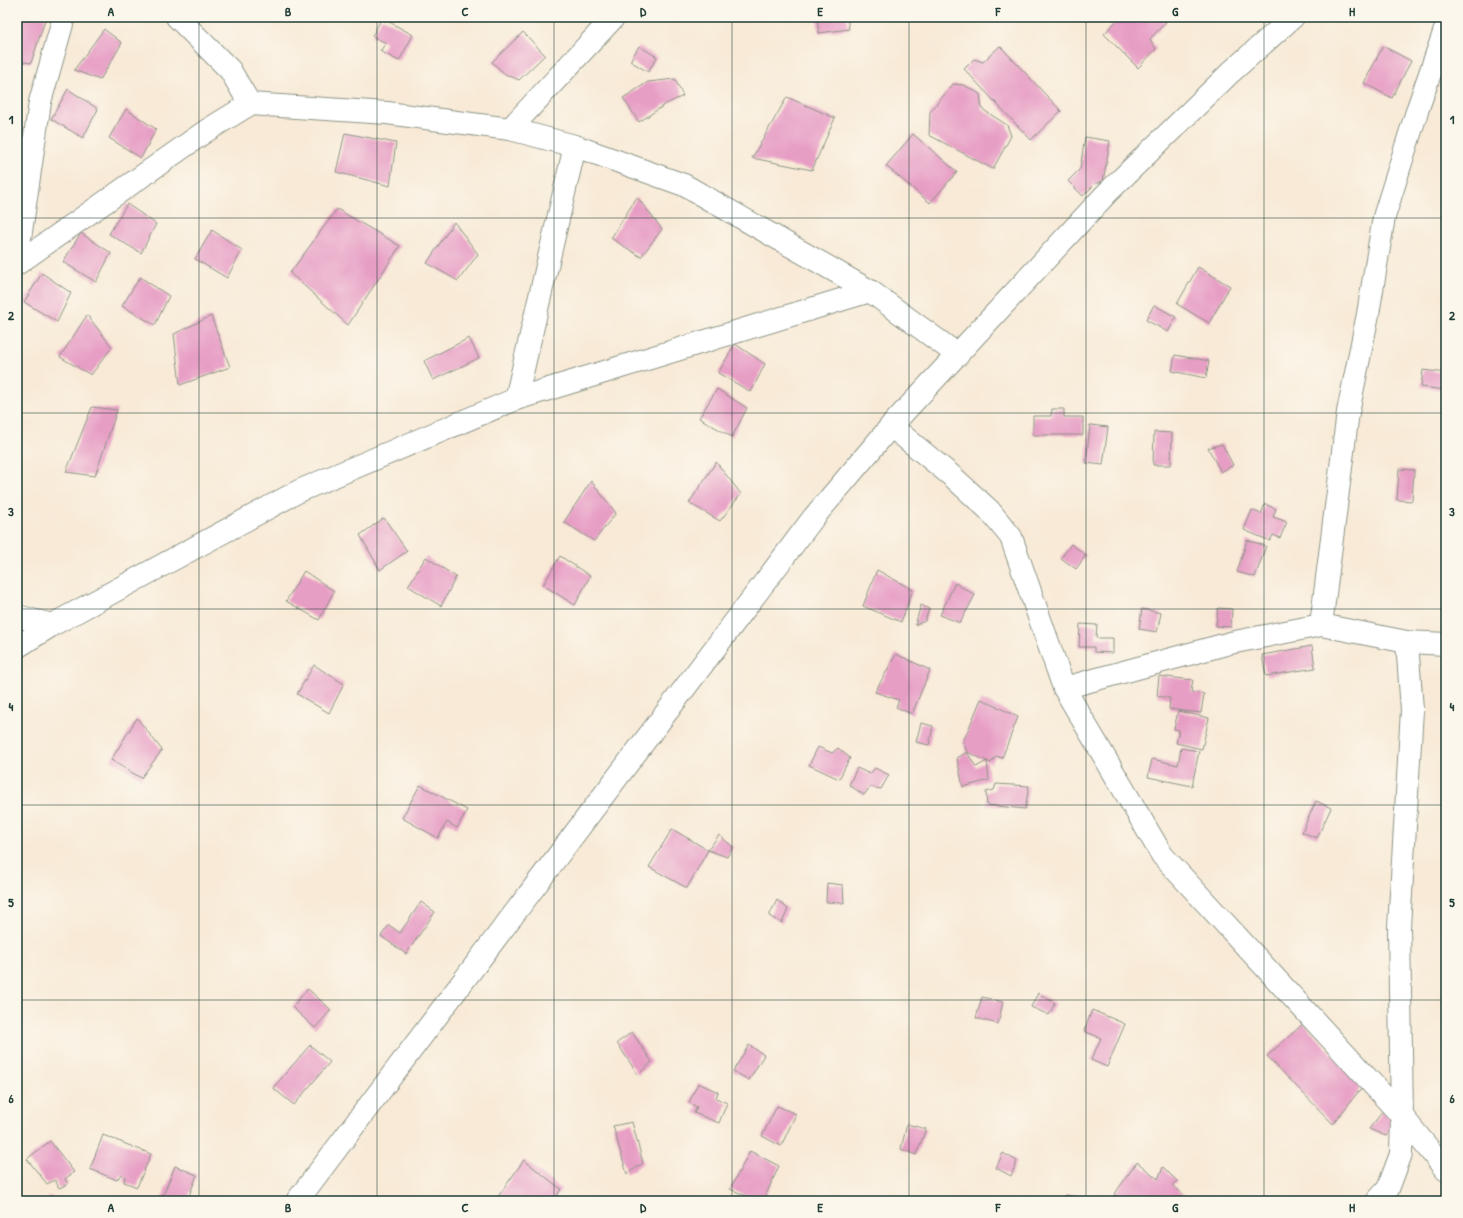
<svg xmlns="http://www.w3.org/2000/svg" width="1463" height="1218" font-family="'Patrick Hand',sans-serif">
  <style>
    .building { fill: #e79ec5 }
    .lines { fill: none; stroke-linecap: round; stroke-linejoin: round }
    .street-casing { stroke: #8c9486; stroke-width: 24 }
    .secondary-casing { stroke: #8c9486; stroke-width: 24 }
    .street { stroke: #fff; stroke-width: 22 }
    .secondary { stroke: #fff; stroke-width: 22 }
    .grid { fill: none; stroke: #1f3d34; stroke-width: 1; stroke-opacity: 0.55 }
    .neatline { fill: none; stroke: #1f3d34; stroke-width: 1.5 }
    .grid-label { font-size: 13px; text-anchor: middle; font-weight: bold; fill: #1f3d34 }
  </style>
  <rect width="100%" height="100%" fill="#fbf7ec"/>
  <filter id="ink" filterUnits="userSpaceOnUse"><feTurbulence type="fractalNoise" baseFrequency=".025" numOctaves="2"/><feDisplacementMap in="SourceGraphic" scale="8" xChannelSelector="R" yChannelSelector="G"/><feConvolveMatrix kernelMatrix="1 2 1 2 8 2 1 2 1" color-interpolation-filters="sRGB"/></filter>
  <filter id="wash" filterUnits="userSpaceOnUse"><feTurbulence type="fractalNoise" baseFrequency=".012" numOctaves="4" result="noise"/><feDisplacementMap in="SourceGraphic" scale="16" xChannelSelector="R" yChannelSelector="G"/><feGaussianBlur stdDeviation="0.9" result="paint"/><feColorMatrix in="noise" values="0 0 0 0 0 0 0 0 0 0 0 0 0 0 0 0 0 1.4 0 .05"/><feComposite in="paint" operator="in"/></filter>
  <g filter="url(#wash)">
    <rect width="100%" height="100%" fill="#f8ead7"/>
    <g id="blocks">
      <!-- building -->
      <path class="building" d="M18,17H46L31,63L17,61V20Z
        M817,17H847L849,29L819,33Z
        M1120,17H1160L1166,22L1150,39L1156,49L1138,68L1104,34Z
        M382,18L413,35L399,61L380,51L386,43L372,36Z
        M104,29L122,43L100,80L74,70Z
        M523,32L545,55L519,80L505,74L492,62Z
        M639,46L657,57L648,72L630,61Z
        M1000,46L1061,111L1031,140L964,69L974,59L983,62Z
        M1383,46L1411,61L1392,98L1364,83Z
        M675,79L683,96L666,104L639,122L623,98L648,82Z
        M953,84L964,85L980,94L982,109L1007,125L1011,136L993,169L929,135L930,112Z
        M68,89L98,109L83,138L51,119Z
        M787,97L835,118L812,170L752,158Z
        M126,109L156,129L141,158L109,138Z
        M345,133L396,143L390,186L336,172Z
        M913,134L957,172L930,203L886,166Z
        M1085,137L1110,141L1103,181L1095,184L1083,196L1068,181L1080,169Z
        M637,197L662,229L641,257L611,238Z
        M127,204L156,224L141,253L109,234Z
        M337,209L400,246L348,325L290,273Z
        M454,222L478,254L458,281L427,263Z
        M212,230L242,250L227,278L195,259Z
        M81,233L111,253L96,282L63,262Z
        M1198,267L1230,286L1209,323L1177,304Z
        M42,273L71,293L57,322L24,302Z
        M140,277L169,296L155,325L122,306Z
        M1154,305L1176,317L1168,332L1146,320Z
        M87,315L112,347L91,375L60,357Z
        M211,316L230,367L180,385L174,334Z
        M469,338L479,358L433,380L424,361Z
        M735,344L765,364L751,392L718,373Z
        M1175,355L1209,361L1206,378L1172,371Z
        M1423,370L1446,373V390L1421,387Z
        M717,389L747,408L732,437L699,418Z
        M92,407L117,410L95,476L66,472Z
        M1052,409H1064V417H1083V435H1033V416H1051Z
        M1090,425L1108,427L1103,465L1086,463Z
        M1154,432L1172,433L1171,465H1153Z
        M1222,444L1233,465L1221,472L1208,448Z
        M1446,454V464L1442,462Z
        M716,462L741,494L720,521L689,503Z
        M1399,469L1414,470L1412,501L1397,500Z
        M591,481L616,513L594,541L564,522Z
        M1265,504L1276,509L1273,517L1287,522L1280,538L1273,535L1270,541L1244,530L1252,510L1261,514Z
        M384,518L407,551L380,570L360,535Z
        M1247,540L1266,546L1255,577L1237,572Z
        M1071,544L1086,555L1076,569L1061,558Z
        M560,556L590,576L575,605L543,585Z
        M426,557L456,577L441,606L408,586Z
        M877,570L913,590L901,622L863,606Z
        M304,571L334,591L319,620L286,601Z
        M955,583L975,595L960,623L940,615Z
        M921,605L929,609L925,621L915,625Z
        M1218,608L1232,609L1231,627L1216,626Z
        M1142,609L1161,613L1157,632L1139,629Z
        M1080,624L1097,625L1096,638H1113V653L1094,652V647H1079Z
        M1312,646L1315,668L1266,676L1262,655Z
        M896,654L930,670L912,714L896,707L899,700L875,692Z
        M314,665L344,684L329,713L297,694Z
        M1159,676L1193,680L1191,692L1204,694L1201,713L1169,709L1170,698L1157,696Z
        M981,699L1018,717L1002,758L996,756L991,763L967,752L976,767L987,761L989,780L963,787L957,758L967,752L963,742Z
        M1178,711L1209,718L1202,749L1176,743L1179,730L1174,729Z
        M137,718L162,750L141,778L111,760Z
        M921,723L933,726L929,745L916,742Z
        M818,747L832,753L838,748L850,758L839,779L809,765Z
        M1181,748L1199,751L1192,786L1148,777L1152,759L1178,765Z
        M857,768L870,774L875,768L889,775L881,789L870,787L864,795L849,785Z
        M996,784L1029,786L1025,809L987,805L986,792L994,790Z
        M420,785L467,810L457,828L447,822L438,838L402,818Z
        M1316,801L1331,808L1317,838L1302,832Z
        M672,829L708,850L687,888L649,867Z
        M719,835L733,847L727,857L708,850Z
        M827,883L843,885L844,903L826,902Z
        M777,900L788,909L782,923L769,916Z
        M421,902L435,912L406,954L381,936L389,925L400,933Z
        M308,989L331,1010L315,1028L292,1007Z
        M1038,993L1055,1003L1049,1015L1031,1007Z
        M982,997L1003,1002L998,1024L976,1018Z
        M1092,1010L1125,1024L1107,1067L1091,1060L1101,1038L1084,1031Z
        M1304,1023L1362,1087L1333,1124L1267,1056Z
        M632,1032L652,1062L638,1075L617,1043Z
        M310,1045L330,1062L294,1105L273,1088Z
        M749,1045L764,1055L749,1080L733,1071Z
        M698,1083L718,1092L716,1098L727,1103L719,1123L694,1113L697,1107L689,1103Z
        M777,1106L796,1114L781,1146L762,1136Z
        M1383,1111L1396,1122L1386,1136L1369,1129Z
        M632,1122L643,1163L627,1174L613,1126Z
        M907,1124L926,1129L916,1155L901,1149Z
        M103,1135L151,1154L137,1187L124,1182L125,1177L121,1174L117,1180L90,1169Z
        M50,1141L74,1172L65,1179L68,1184L59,1188L55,1180L47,1184L27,1159Z
        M750,1151L779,1166L763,1201H758L730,1189Z
        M1003,1153L1017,1161L1011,1176L996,1168Z
        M524,1160L561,1189L554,1201H500L497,1198Z
        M1137,1162L1158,1179L1163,1167L1177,1181L1172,1185L1191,1201H1123L1114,1195Z
        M175,1166L197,1175L187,1201H169L162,1198Z
        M1065,1195L1081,1197V1201H1064Z
        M49,1196L58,1201H46Z"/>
    </g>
  </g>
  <g filter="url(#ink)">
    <use href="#blocks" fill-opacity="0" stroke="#8c9486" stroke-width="1"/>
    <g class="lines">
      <defs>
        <path id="street" d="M177,17L230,70L250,104
          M510,129L614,17
          M17,259L40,102L64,17
          M17,264L206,131L250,104L387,113L510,129L575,146L684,185L870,291L958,355
          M516,399L575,146
          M891,426L953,477L989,510L1011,537L1064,688L1162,855L1402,1116L1446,1170
          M17,616L52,625
          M1321,625L1348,412L1368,314L1384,217L1418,108L1446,27
          M17,647L52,625L299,491L516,399L870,291
          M1064,688L1230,643L1321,625L1407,642L1446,644
          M1377,1201L1388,1189L1401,1154L1402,1116L1399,927L1412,710L1407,642"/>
        <path id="secondary" d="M297,1201L814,517L891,426L1106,194L1231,72L1293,17"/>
      </defs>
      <!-- street casing -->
      <use href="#street" class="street-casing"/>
      <!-- secondary casing -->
      <use href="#secondary" class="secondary-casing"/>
      <!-- street -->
      <use href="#street" class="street"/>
      <!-- secondary -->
      <use href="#secondary" class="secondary"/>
    </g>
  </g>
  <!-- grid -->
  <path class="grid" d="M199,17V1201M377,17V1201M554,17V1201M732,17V1201M909,17V1201M1086,17V1201M1264,17V1201M17,218H1446M17,413H1446M17,609H1446M17,805H1446M17,1000H1446"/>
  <!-- margin -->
  <rect width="1463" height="1218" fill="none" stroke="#fbf7ec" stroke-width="44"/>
  <rect x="22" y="22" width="1419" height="1174" class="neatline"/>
  <g class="grid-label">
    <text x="111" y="16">A</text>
    <text x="288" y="16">B</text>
    <text x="465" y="16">C</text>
    <text x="643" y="16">D</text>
    <text x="820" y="16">E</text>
    <text x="998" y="16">F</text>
    <text x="1175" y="16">G</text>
    <text x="1352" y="16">H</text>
    <text x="11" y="124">1</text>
    <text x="1452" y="124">1</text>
    <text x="11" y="320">2</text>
    <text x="1452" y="320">2</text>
    <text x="11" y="516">3</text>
    <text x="1452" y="516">3</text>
    <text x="11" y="711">4</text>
    <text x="1452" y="711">4</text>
    <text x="11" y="907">5</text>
    <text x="1452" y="907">5</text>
    <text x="11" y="1103">6</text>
    <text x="1452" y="1103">6</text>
    <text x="111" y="1212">A</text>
    <text x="288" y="1212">B</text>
    <text x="465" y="1212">C</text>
    <text x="643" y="1212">D</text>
    <text x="820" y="1212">E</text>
    <text x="998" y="1212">F</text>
    <text x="1175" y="1212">G</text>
    <text x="1352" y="1212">H</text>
  </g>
</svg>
